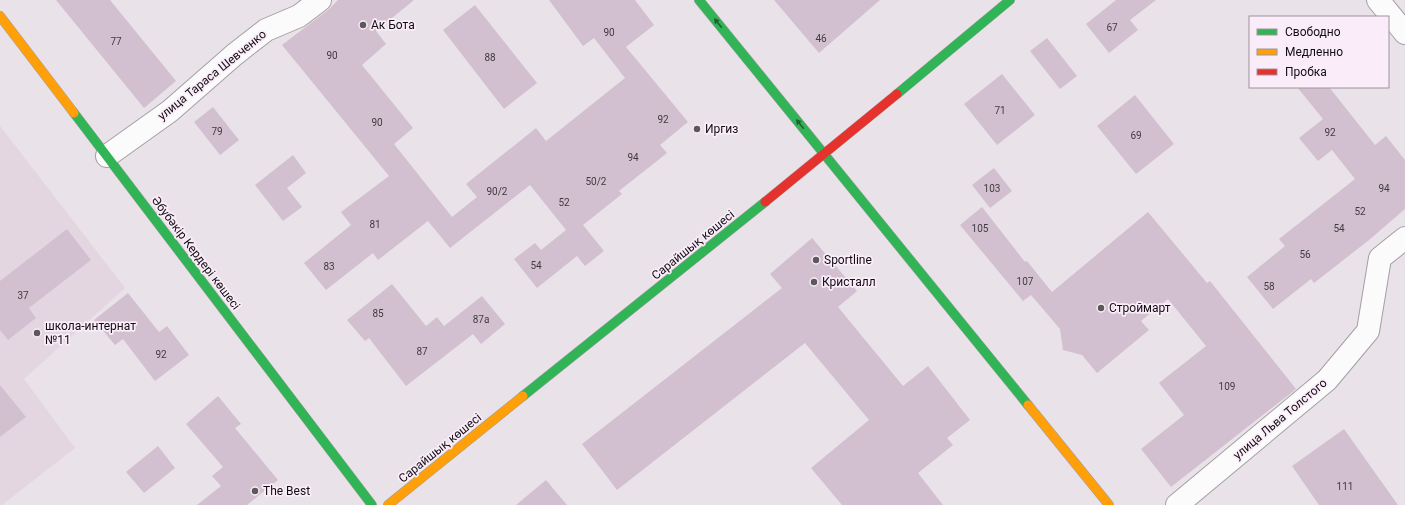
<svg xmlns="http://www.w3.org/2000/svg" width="1405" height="505" font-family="Roboto,sans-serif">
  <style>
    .education { fill: #e4d6e1 }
    .building { fill: #d2c0d1 }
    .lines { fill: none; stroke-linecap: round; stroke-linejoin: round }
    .street-casing { stroke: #a49fa4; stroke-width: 24 }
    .fast-casing { stroke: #a49fa4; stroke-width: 10 }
    .slow-casing { stroke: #a49fa4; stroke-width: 10 }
    .jam-casing { stroke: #a49fa4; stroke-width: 10 }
    .street { stroke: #fcfbfc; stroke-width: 22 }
    .fast { stroke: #30b455; stroke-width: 9 }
    .slow { stroke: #ff9f0a; stroke-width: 9 }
    .jam { stroke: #e5322d; stroke-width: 9 }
    .oneway { fill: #206033 }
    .poi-dot { fill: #5d585c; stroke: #faedf9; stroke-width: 1.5 }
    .labels { text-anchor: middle; stroke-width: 3.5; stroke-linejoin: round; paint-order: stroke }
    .number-label { font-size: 10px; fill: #413a41 }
    .poi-label { font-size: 12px; fill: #110d11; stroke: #faedf9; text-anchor: start }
    .street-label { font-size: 12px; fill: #110d11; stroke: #faedf9 }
  </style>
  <rect width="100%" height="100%" fill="#e9e2e8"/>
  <!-- education -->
  <path class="education" d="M0,126L125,288L24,379L75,448L2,505H0Z"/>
  <!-- building -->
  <path class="building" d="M56,0H110L176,81L144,108Z
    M338,0H414L376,31L386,44L362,65L413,128L394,144L452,217L477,197L466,184L536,128L546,141L625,78L594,38L583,46L549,0H635L654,25L626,47L688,122L660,145L667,153L619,191L622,194L583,225L604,251L585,266L577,256L537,288L514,259L535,243L541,250L566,230L530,185L450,248L428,221L378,260L373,253L326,290L304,263L351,225L341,212L389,176L282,45L328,10Z
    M774,0H880L819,53Z
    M1116,0H1156L1130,20L1138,30L1109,53L1086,24Z
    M475,5L537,83L504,109L443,30Z
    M1047,38L1077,76L1060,89L1030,51Z
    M1002,74L1035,115L997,145L964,104Z
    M1297,87H1329L1375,145L1386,136L1405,160V209L1369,240L1314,283L1311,279L1273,309L1247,277L1285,246L1279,239L1355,179L1332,150L1318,161L1299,138L1323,119Z
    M1135,95L1174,144L1136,174L1097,126Z
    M213,107L239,140L220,155L194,122Z
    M293,155L306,173L287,188L302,207L283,221L255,185Z
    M994,168L1012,191L990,208L972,185Z
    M982,207L1025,262L1027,261L1052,292L1148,212L1207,283L1210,281L1296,389L1171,487L1141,449L1184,415L1159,383L1206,346L1168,299L1141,321L1149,330L1097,373L1082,355L1063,350L1060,329L1031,295L1023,301L960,225Z
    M67,229L91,260L29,308L36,318L8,340L0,330V281Z
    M812,238L857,291L838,307L903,386L928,366L970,420L947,438L953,445L918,473L943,505H842L811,468L869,420L805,343L617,490L582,444L782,288L770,274Z
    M392,284L426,326L437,317L444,326L482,296L505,324L481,344L473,334L406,386L369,338L365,341L347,320Z
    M128,293L159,332L167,326L189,355L155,381L123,339L115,345L94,320Z
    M0,385L26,417L0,437Z
    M218,396L241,424L235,428L278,480L247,505H197L221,486L212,476L223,467L186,424Z
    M1344,429L1398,505H1319L1292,466Z
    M158,446L175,468L144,493L126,472Z
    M546,480L567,505H516Z"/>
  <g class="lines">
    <defs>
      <path id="street" d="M1378,0L1405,33
        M107,156L170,111L234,55L266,30L299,16L320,0
        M1177,505L1327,380L1368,331L1380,258L1405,238"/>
      <path id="fast" d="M699,0L1028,405
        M897,94L1010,0
        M74,113L372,505
        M523,396L765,202"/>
      <path id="slow" d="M0,16L74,113
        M1028,405L1109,505
        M388,505L523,396"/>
      <path id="jam" d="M765,202L897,94"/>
    </defs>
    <!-- street casing -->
    <use href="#street" class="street-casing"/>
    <!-- fast casing -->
    <use href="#fast" class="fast-casing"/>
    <!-- slow casing -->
    <use href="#slow" class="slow-casing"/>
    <!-- jam casing -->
    <use href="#jam" class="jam-casing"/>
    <!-- street -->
    <use href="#street" class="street"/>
    <!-- fast -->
    <use href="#fast" class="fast"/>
    <!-- slow -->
    <use href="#slow" class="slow"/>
    <!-- jam -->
    <use href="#jam" class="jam"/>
  </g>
  <!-- one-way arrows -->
  <defs><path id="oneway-solid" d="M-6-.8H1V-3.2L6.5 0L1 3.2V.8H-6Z"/></defs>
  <g class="oneway">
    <use href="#oneway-solid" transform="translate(718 23) rotate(-129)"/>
    <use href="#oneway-solid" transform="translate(800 124) rotate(-129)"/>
  </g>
  <!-- markers -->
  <g class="poi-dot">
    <circle cx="363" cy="25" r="4"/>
    <circle cx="697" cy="129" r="4"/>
    <circle cx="816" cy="260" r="4"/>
    <circle cx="814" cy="282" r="4"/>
    <circle cx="1101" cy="308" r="4"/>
    <circle cx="37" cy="333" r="4"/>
    <circle cx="255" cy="491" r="4"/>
  </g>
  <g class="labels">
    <!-- number labels -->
    <g class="number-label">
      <text x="1112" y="31">67</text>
      <text x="609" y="36">90</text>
      <text x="821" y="42">46</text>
      <text x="116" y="45">77</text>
      <text x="332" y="59">90</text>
      <text x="490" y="61">88</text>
      <text x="1000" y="114">71</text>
      <text x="663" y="123">92</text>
      <text x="377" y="126">90</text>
      <text x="217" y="135">79</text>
      <text x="1330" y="136">92</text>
      <text x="1136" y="139">69</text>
      <text x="633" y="161">94</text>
      <text x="596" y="185">50/2</text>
      <text x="992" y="192">103</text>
      <text x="1384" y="192">94</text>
      <text x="497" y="195">90/2</text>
      <text x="564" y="206">52</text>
      <text x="1360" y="215">52</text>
      <text x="375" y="228">81</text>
      <text x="980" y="232">105</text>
      <text x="1339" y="232">54</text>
      <text x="1305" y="258">56</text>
      <text x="536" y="269">54</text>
      <text x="329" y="270">83</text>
      <text x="1025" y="285">107</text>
      <text x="1269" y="290">58</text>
      <text x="23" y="299">37</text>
      <text x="378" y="317">85</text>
      <text x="481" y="323">87а</text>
      <text x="422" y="355">87</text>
      <text x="161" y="358">92</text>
      <text x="1227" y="390">109</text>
      <text x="1345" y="490">111</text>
    </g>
    <!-- poi labels -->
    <g class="poi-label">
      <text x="371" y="29">Ак Бота</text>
      <text x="705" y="133">Иргиз</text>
      <text x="824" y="264">Sportline</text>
      <text x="822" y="286">Кристалл</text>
      <text x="1109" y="312">Строймарт</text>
      <text x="45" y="330">школа-интернат<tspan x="45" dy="14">№11</tspan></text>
      <text x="263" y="495">The Best</text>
    </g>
    <!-- street labels -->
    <g class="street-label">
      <text transform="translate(212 75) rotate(-39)" y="4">улица Тараса Шевченко</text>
      <text transform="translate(693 245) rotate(-39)" y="4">Сарайшық көшесі</text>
      <text transform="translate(196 253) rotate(53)" y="4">Әбубәкір Кердері көшесі</text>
      <text transform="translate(1280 419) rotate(-40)" y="4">улица Льва Толстого</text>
      <text transform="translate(440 448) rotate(-39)" y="4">Сарайшық көшесі</text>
    </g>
  </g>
  <!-- legend -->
  <rect x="1249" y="16" width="140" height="72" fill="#faedf9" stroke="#9d939c"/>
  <rect x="1257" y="29" width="20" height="6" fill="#30b455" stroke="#9d939c"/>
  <text x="1285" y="36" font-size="12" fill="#110d11">Свободно</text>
  <rect x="1257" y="49" width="20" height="6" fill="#ff9f0a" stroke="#9d939c"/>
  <text x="1285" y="56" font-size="12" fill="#110d11">Медленно</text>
  <rect x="1257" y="69" width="20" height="6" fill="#e5322d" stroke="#9d939c"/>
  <text x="1285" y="76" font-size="12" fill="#110d11">Пробка</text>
</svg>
